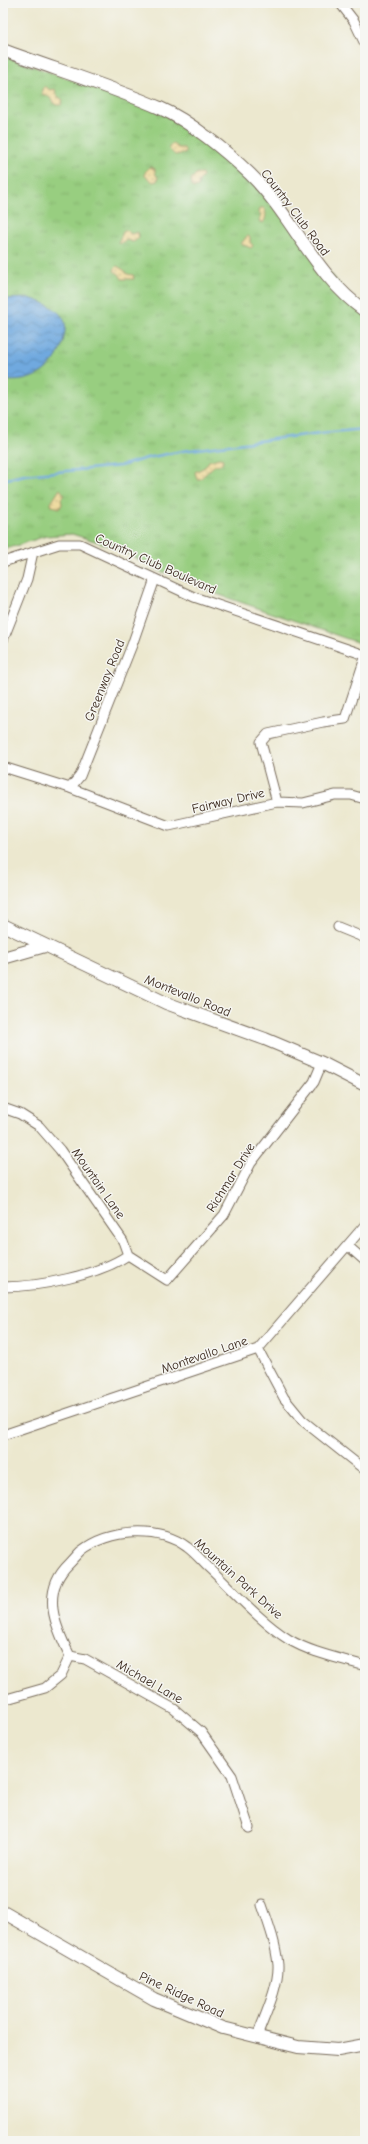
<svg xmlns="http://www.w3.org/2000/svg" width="368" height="2144" font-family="'Comic Neue',sans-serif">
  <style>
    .grass { fill: url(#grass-tufts); stroke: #6a7c4f }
    .sand { fill: url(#sand-dots); stroke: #94825e }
    .water { fill: url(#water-waves); stroke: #556a7e }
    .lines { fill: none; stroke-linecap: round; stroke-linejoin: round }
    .stream { stroke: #6fa9df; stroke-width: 2.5 }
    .street-casing { stroke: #796c5c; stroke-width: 11 }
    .secondary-casing { stroke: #796c5c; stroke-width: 14 }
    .street { stroke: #fff; stroke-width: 9 }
    .secondary { stroke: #fff; stroke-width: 12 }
    .labels { text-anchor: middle; stroke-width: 3; stroke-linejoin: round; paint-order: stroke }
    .street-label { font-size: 13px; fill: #3b2a1e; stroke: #f6f6f2 }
  </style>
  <defs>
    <pattern id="grass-tufts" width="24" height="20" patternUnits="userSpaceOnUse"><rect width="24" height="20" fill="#98ce80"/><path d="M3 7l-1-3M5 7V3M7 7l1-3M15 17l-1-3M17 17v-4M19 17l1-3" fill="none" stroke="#84b16e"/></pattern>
    <pattern id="sand-dots" width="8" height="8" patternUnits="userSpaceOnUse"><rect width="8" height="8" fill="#eeda9e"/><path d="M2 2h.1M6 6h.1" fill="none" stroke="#cdbb88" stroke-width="1.8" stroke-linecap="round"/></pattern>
    <pattern id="water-waves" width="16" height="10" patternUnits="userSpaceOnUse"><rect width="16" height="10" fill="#6fa9df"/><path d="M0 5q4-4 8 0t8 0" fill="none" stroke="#5c8ab4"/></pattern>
  </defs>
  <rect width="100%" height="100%" fill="#f6f6f2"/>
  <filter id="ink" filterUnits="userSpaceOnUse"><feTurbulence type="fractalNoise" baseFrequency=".025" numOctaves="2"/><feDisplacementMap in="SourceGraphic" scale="8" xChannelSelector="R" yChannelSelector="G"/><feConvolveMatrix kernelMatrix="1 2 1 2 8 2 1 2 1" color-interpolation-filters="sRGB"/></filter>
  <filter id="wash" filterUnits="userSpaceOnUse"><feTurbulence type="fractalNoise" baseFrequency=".012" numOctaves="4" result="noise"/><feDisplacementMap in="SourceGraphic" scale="16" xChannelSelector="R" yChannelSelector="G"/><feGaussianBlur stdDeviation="0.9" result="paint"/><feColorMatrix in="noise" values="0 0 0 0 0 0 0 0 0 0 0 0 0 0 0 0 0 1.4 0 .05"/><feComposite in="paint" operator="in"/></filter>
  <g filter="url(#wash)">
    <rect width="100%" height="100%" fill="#ece8cf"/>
    <!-- grass -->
    <path class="grass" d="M3,56L160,111L207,141L249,177L365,314V645L214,593L169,573L162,572L117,548L72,534L46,536L3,550Z"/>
    <!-- sand -->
    <path class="sand" d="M45,86L50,90L55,89L56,95L63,100L61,105H56L48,96L42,94V89Z
      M173,144L178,148H184L186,153L175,155L169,149V146Z
      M150,167L155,169V173L158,178L157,181L153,182L145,176V172Z
      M197,173L202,174L203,177L199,181L198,187L195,188L192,187L191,179Z
      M260,208H264C267,211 266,220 263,223L259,221L261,216L259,212Z
      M127,230L131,234L138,232L139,238L133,242L127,240L119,244L118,243L123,232Z
      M247,236L250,237V242L253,246L251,248L241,244Z
      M117,266L124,270L127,274L133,275L134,279H122L119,274L114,271L115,268Z
      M219,458L223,459L222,464L215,465L200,479H197L195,472L205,467L209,461Z
      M60,489L64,494L61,499L62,504L60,508L52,506L51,503Z"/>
    <!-- water -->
    <path class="water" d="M29,298C42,302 56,307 63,318C67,325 65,330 64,337C59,366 34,385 3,380V299Z"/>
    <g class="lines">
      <!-- stream -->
      <path class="stream" d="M3,480L24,475L120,466L147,458L182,451L320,433L365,429"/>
    </g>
  </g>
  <g filter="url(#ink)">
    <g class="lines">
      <defs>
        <path id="street" d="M340,3L354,21L365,44
          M3,562L59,544H80L194,597L365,655
          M3,640L27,579L33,552
          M3,767L70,788L169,826L277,802L303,803L335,795H351L365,799
          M70,788L80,776L132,645L155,579
          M277,802L261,742L268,734L323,722L345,719L365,658
          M338,927L365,938
          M3,1108L20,1114L39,1126L60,1150L123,1241L128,1255L167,1280L224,1215L251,1163L314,1082L322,1063
          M348,1246L365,1261
          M3,1287C39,1287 99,1275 128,1255
          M258,1349L284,1398L302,1420L365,1470
          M3,1435L258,1349L365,1225
          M70,1656L85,1659L174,1709L201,1732L232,1776L249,1828
          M3,1700L45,1688L61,1675L70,1656C55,1626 40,1592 69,1564C73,1560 77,1555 81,1551C109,1529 159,1526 187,1547C194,1552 201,1560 207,1566C233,1590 258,1620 288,1639C311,1653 339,1658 365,1666
          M257,2037C264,2017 279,1987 278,1965C276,1944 269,1925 262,1905"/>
        <path id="secondary" d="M3,50C54,69 110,86 160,108C190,121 226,151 250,174C293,216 314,275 365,311
          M3,925L166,1003L265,1039L322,1063L365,1085
          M3,958L45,946
          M3,1912L154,1999L223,2028L298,2047L338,2050L365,2045"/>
      </defs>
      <!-- street casing -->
      <use href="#street" class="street-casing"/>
      <!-- secondary casing -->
      <use href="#secondary" class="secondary-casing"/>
      <!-- street -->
      <use href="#street" class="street"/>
      <!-- secondary -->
      <use href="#secondary" class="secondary"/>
    </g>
  </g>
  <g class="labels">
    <!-- street labels -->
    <g class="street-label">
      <text transform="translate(296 212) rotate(53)" y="5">Country Club Road</text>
      <text transform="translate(156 563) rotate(24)" y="5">Country Club Boulevard</text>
      <text transform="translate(104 680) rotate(-68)" y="5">Greenway Road</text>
      <text transform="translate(228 800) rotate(-13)" y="5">Fairway Drive</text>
      <text transform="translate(188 995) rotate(22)" y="5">Montevallo Road</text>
      <text transform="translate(230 1177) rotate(-58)" y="5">Richmar Drive</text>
      <text transform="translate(99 1183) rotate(55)" y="5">Mountain Lane</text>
      <text transform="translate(204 1354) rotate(-19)" y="5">Montevallo Lane</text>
      <text transform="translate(239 1578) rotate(42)" y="5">Mountain Park Drive</text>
      <text transform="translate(150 1681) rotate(30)" y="5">Michael Lane</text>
      <text transform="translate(182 1994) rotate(25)" y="5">Pine Ridge Road</text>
    </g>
  </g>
  <!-- margin -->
  <rect width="368" height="2144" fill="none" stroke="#f6f6f2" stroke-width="16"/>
</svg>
